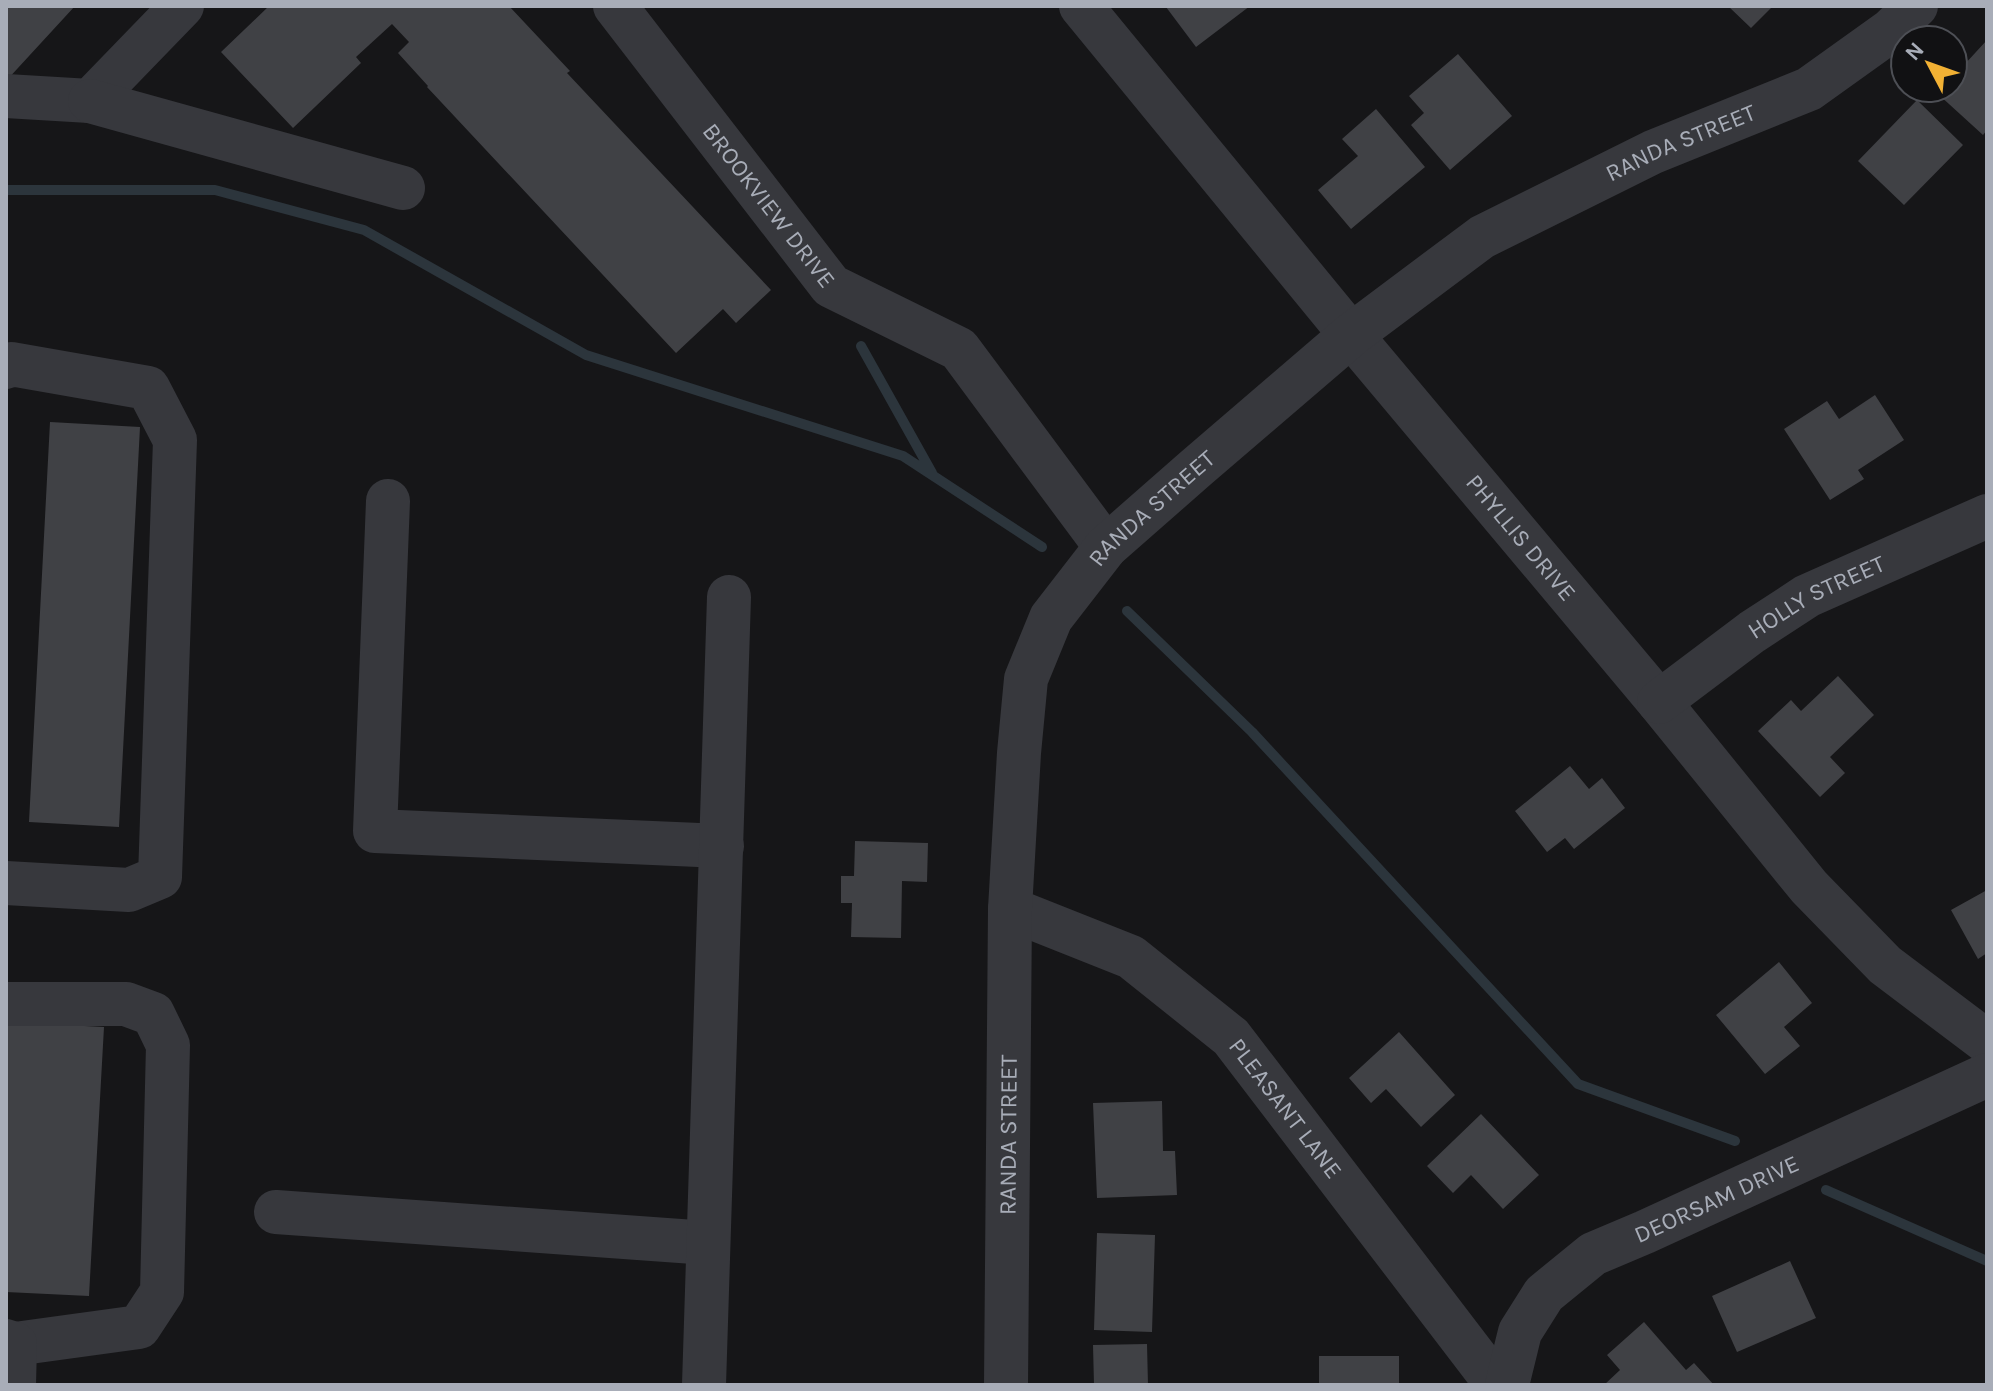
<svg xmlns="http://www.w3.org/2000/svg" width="1993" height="1391" font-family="Karla,sans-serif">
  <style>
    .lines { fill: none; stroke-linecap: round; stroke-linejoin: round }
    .stream { stroke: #2c353c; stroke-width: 10 }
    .building { fill: #404145 }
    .minor { stroke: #37383d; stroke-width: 44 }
    .labels { text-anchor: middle; stroke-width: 7; stroke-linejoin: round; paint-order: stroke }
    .street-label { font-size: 24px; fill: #a8adb8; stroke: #111113 }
  </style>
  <rect width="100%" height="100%" fill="#161618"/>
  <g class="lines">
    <!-- stream -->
    <path class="stream" d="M6,190H215L364,230L586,355L903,456L1042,547
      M861,346L932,473
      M1127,611L1252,732L1578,1084L1735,1141
      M1826,1190L1987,1261"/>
  </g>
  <!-- building -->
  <path class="building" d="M6,6H75L6,81Z
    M269,6H509L570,71L567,73L771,290L736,323L723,309L676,353L427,87L428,86L398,53L409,42L392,24L356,57L361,63L293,128L221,52Z
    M1167,6H1250L1196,47L1166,7Z
    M1728,6H1773L1751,28Z
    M1987,40V130L1983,135L1938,94L1943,88H1953V77Z
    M1458,54L1512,116L1450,170L1411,125L1424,113L1409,96Z
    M1917,100L1963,145L1904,205L1858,161Z
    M1376,109L1425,167L1351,229L1318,190L1358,156L1342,139Z
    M1875,395L1904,440L1858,470L1864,479L1830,500L1784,429L1827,401L1839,419Z
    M50,422L140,427L119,827L29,822Z
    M1838,676L1874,715L1830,757L1845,773L1820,797L1758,731L1791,700L1801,711Z
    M1570,766L1589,789L1602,778L1625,808L1574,849L1565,838L1547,852L1515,811Z
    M855,841L928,843L927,882L902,881L901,938L851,937L852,903H841V876H854Z
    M1987,890V953L1978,959L1951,910Z
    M1779,962L1812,1003L1784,1027L1800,1046L1765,1074L1716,1015Z
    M6,1022L104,1027L89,1296L6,1292Z
    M1399,1032L1455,1095L1421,1127L1386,1089L1371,1103L1349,1078Z
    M1162,1101L1163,1151H1175L1177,1195L1097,1198L1093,1103Z
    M1481,1114L1539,1175L1503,1209L1471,1175L1453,1193L1427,1166Z
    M1097,1233L1155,1235L1152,1332L1094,1330Z
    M1790,1261L1816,1318L1737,1352L1712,1296Z
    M1644,1322L1686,1370L1694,1363L1714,1385H1604L1620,1370L1607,1355Z
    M1147,1344L1148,1385H1094L1093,1345Z
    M1319,1356H1399V1385H1319Z"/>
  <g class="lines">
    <!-- minor -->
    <g class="minor">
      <path id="s1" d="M615,6L831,286L959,349L1106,547"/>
      <path id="s2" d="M1081,6L1351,335L1659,702L1809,887L1885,965L1987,1042"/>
      <path d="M6,96L90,101L182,6"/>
      <path d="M90,101L403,188"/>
      <path d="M6,367L11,364L148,388L175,440L160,877L129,890L6,883"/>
      <path d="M388,501L375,831L722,846"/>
      <path id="s3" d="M1659,702L1752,632L1807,596L1987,516"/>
      <path id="s4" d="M1010,909L1131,957L1231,1037L1497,1385"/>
      <path d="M6,1004H126L153,1014L168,1045L162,1292L139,1327L15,1344"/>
      <path d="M276,1212L708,1243"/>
      <path d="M6,1341L15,1344L14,1385"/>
      <path d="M704,1385L729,597"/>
      <path id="s5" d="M1006,1385L1010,909L1019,753L1026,679L1051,618L1106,547L1196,468L1351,335L1482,237L1653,152L1809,89L1890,31L1916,6"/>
      <path id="s6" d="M1507,1385L1520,1332L1544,1294L1593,1254L1645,1232L1987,1075"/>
    </g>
  </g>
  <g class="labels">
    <!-- street labels -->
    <g class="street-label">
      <text dy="8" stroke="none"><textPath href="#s5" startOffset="1570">RANDA STREET</textPath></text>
      <text dy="8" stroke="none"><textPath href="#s1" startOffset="252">BROOKVIEW DRIVE</textPath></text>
      <text dy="8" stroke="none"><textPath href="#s5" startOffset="922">RANDA STREET</textPath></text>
      <text dy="8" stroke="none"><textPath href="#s2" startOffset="690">PHYLLIS DRIVE</textPath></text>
      <text dy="8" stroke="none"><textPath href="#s3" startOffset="190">HOLLY STREET</textPath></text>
      <text dy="8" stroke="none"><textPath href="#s4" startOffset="348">PLEASANT LANE</textPath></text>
      <text dy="8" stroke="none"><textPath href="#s5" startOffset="250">RANDA STREET</textPath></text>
      <text dy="8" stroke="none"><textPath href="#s6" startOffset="298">DEORSAM DRIVE</textPath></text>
    </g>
  </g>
  <!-- border -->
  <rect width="1993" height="1391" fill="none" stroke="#a8adb8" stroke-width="16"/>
  <!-- north arrow -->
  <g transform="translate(1929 64) rotate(311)"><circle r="38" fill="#111113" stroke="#4d4f55" stroke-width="2"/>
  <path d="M0-6L14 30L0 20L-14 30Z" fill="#f2b134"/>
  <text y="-12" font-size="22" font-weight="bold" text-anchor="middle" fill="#a8adb8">N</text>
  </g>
</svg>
